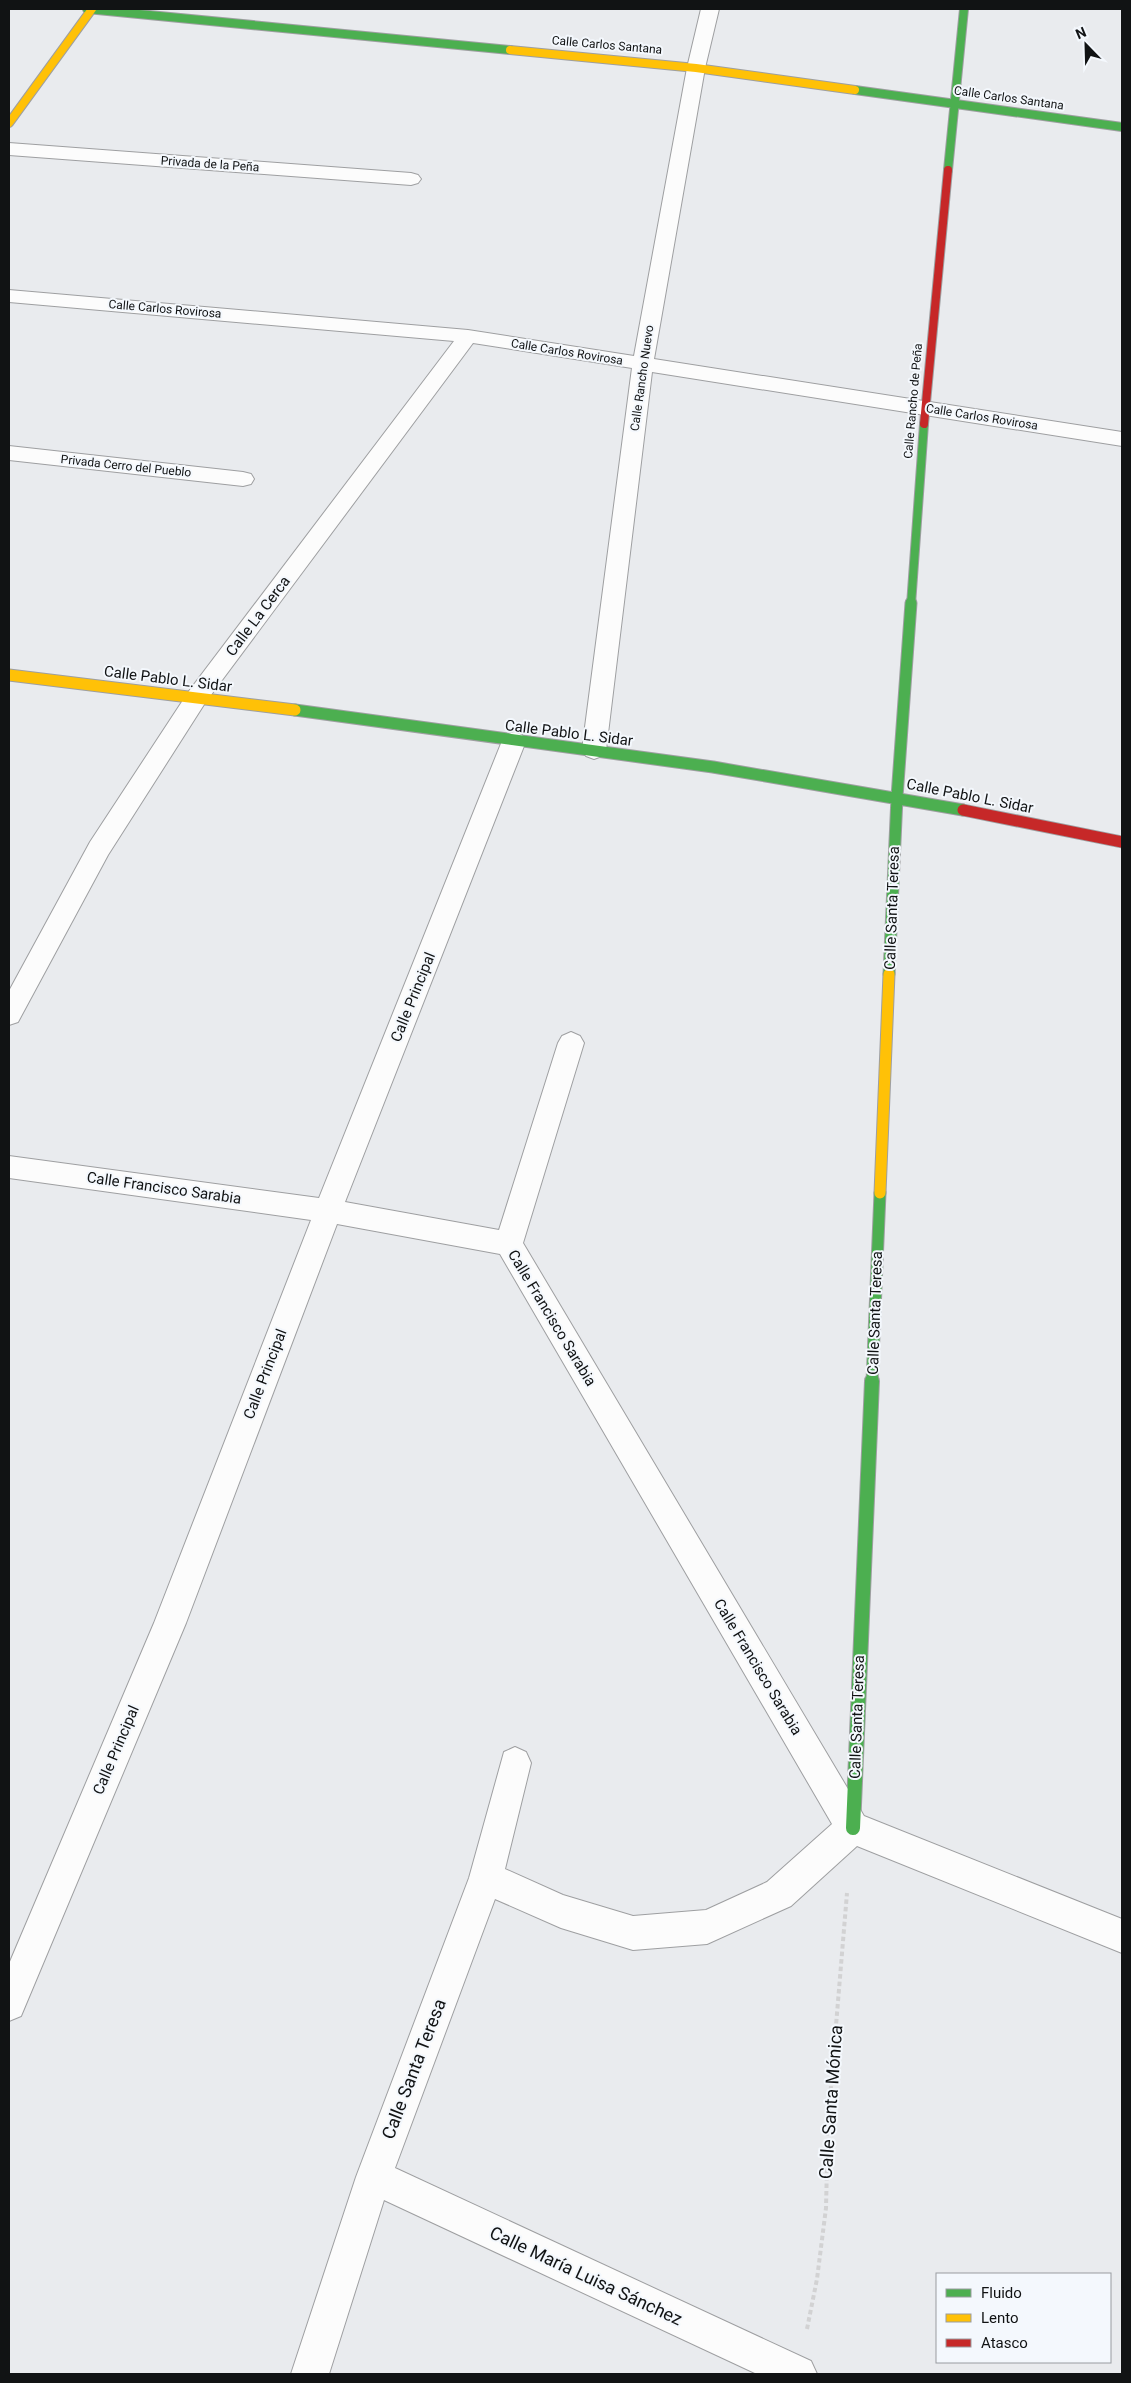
<svg xmlns="http://www.w3.org/2000/svg" width="1131" height="2383" font-family="Roboto,sans-serif">
  <style>
    .lines { fill: none; stroke-linecap: round; stroke-linejoin: round }
    .street-casing { stroke: #9e9fa1; stroke-width: 2 }
    .fast-far2-casing { stroke: #9e9fa1; stroke-width: 10 }
    .fast-far1-casing { stroke: #9e9fa1; stroke-width: 13 }
    .fast-casing { stroke: #9e9fa1; stroke-width: 16 }
    .slow-far1-casing { stroke: #9e9fa1; stroke-width: 10 }
    .slow-casing { stroke: #9e9fa1; stroke-width: 13 }
    .jam-far1-casing { stroke: #9e9fa1; stroke-width: 10 }
    .jam-casing { stroke: #9e9fa1; stroke-width: 13 }
    .path { stroke: #d2d2d3; stroke-width: 4; stroke-dasharray: 4.5 3; stroke-linecap: butt }
    .street { fill: #fcfcfc; fill-rule: evenodd }
    .fast-far2 { stroke: #4caf50; stroke-width: 8 }
    .fast-far1 { stroke: #4caf50; stroke-width: 11 }
    .fast { stroke: #4caf50; stroke-width: 14 }
    .slow-far1 { stroke: #ffc107; stroke-width: 8 }
    .slow { stroke: #ffc107; stroke-width: 11 }
    .jam-far1 { stroke: #c62828; stroke-width: 8 }
    .jam { stroke: #c62828; stroke-width: 11 }
    .labels { text-anchor: middle; stroke-width: 4; stroke-linejoin: round; paint-order: stroke }
    .far-street-label { font-size: 12px; fill: #111314; stroke: #f4f8fd }
    .street-label { font-size: 15px; fill: #111314; stroke: #f4f8fd }
    .near-street-label { font-size: 18px; fill: #111314; stroke: #f4f8fd }
  </style>
  <rect width="100%" height="100%" fill="#e9ebee"/>
  <g class="lines">
    <defs>
      <path id="street" d="M701,9H719L705,68L654,359L1122,432V446L652,372L606,750L602,756L594,759L586,756L582,750L632,368L473,343L205,703L108,855L18,1022L9,1025V991L90,842L189,691L454,341L9,302V290L468,330L634,356L687,68Z
        M9,143L411,173L418,175L421,179L418,183L411,185L9,155Z
        M9,446L243,472L251,474L254,479L251,484L243,486L9,460Z
        M514,732L522,735L526,741L345,1202L499,1230L558,1043L562,1036L571,1032L580,1036L584,1043L523,1243L864,1816L1122,1919V1953L857,1846L791,1906L707,1944L633,1950L561,1928L495,1899L395,2168L811,2361L817,2374H757L384,2200L329,2374H291L356,2177L469,1878L504,1752L515,1747L526,1752L531,1763L505,1869L563,1895L633,1916L706,1910L767,1882L832,1824L500,1254L337,1224L186,1623L21,2016L9,2021V1964L154,1623L311,1220L9,1178V1156L319,1198L502,741L506,735Z"/>
      <path id="fast-far2" d="M87,9L510,50
        M855,90L1122,127
        M948,170L964,9
        M911,605L924,424"/>
      <path id="fast-far1" d="M295,710L713,767L963,810
        M889,974L897,797L911,603
        M872,1382L880,1193"/>
      <path id="fast" d="M853,1828L872,1381"/>
      <path id="slow-far1" d="M510,50L696,68L855,90
        M9,123L92,9"/>
      <path id="slow" d="M9,675L295,710
        M880,1193L889,974"/>
      <path id="jam-far1" d="M924,424L948,170"/>
      <path id="jam" d="M963,810L1122,842"/>
    </defs>
    <!-- street casing -->
    <use href="#street" class="street-casing"/>
    <!-- fast-far2 casing -->
    <use href="#fast-far2" class="fast-far2-casing"/>
    <!-- fast-far1 casing -->
    <use href="#fast-far1" class="fast-far1-casing"/>
    <!-- fast casing -->
    <use href="#fast" class="fast-casing"/>
    <!-- slow-far1 casing -->
    <use href="#slow-far1" class="slow-far1-casing"/>
    <!-- slow casing -->
    <use href="#slow" class="slow-casing"/>
    <!-- jam-far1 casing -->
    <use href="#jam-far1" class="jam-far1-casing"/>
    <!-- jam casing -->
    <use href="#jam" class="jam-casing"/>
    <!-- path -->
    <path class="path" d="M807,2329L817,2279L826,2208L828,2122L847,1893"/>
    <!-- street -->
    <use href="#street" class="street"/>
    <!-- fast-far2 -->
    <use href="#fast-far2" class="fast-far2"/>
    <!-- fast-far1 -->
    <use href="#fast-far1" class="fast-far1"/>
    <!-- fast -->
    <use href="#fast" class="fast"/>
    <!-- slow-far1 -->
    <use href="#slow-far1" class="slow-far1"/>
    <!-- slow -->
    <use href="#slow" class="slow"/>
    <!-- jam-far1 -->
    <use href="#jam-far1" class="jam-far1"/>
    <!-- jam -->
    <use href="#jam" class="jam"/>
  </g>
  <g class="labels">
    <!-- far-street labels -->
    <g class="far-street-label">
      <text transform="translate(607 45) rotate(5)" y="4">Calle Carlos Santana</text>
      <text transform="translate(1009 98) rotate(8)" y="4">Calle Carlos Santana</text>
      <text transform="translate(210 164) rotate(4)" y="4">Privada de la Peña</text>
      <text transform="translate(165 309) rotate(5)" y="4">Calle Carlos Rovirosa</text>
      <text transform="translate(567 352) rotate(9)" y="4">Calle Carlos Rovirosa</text>
      <text transform="translate(642 378) rotate(-82)" y="4">Calle Rancho Nuevo</text>
      <text transform="translate(913 401) rotate(-85)" y="4">Calle Rancho de Peña</text>
      <text transform="translate(982 417) rotate(9)" y="4">Calle Carlos Rovirosa</text>
      <text transform="translate(126 466) rotate(6)" y="4">Privada Cerro del Pueblo</text>
    </g>
    <!-- street labels -->
    <g class="street-label">
      <text transform="translate(258 616) rotate(-53)" y="5">Calle La Cerca</text>
      <text transform="translate(168 679) rotate(7)" y="5">Calle Pablo L. Sidar</text>
      <text transform="translate(569 733) rotate(7)" y="5">Calle Pablo L. Sidar</text>
      <text transform="translate(970 796) rotate(11)" y="5">Calle Pablo L. Sidar</text>
      <text transform="translate(892 908) rotate(-88)" y="5">Calle Santa Teresa</text>
      <text transform="translate(413 997) rotate(-68)" y="5">Calle Principal</text>
      <text transform="translate(164 1188) rotate(8)" y="5">Calle Francisco Sarabia</text>
      <text transform="translate(875 1313) rotate(-88)" y="5">Calle Santa Teresa</text>
      <text transform="translate(552 1318) rotate(59)" y="5">Calle Francisco Sarabia</text>
      <text transform="translate(265 1374) rotate(-69)" y="5">Calle Principal</text>
      <text transform="translate(758 1667) rotate(59)" y="5">Calle Francisco Sarabia</text>
      <text transform="translate(857 1717) rotate(-88)" y="5">Calle Santa Teresa</text>
      <text transform="translate(116 1750) rotate(-67)" y="5">Calle Principal</text>
    </g>
    <!-- near-street labels -->
    <g class="near-street-label">
      <text transform="translate(414 2069) rotate(-69)" y="6">Calle Santa Teresa</text>
      <text transform="translate(831 2102) rotate(-86)" y="6">Calle Santa Mónica</text>
      <text transform="translate(586 2276) rotate(25)" y="6">Calle María Luisa Sánchez</text>
    </g>
  </g>
  <!-- border -->
  <rect width="1131" height="2383" fill="none" stroke="#111314" stroke-width="20"/>
  <!-- legend -->
  <rect x="936" y="2273" width="175" height="90" fill="#f4f8fd" stroke="#999ca0"/>
  <rect x="946" y="2289" width="25" height="8" fill="#4caf50" stroke="#999ca0"/>
  <text x="981" y="2298" font-size="15" fill="#111314">Fluido</text>
  <rect x="946" y="2314" width="25" height="8" fill="#ffc107" stroke="#999ca0"/>
  <text x="981" y="2323" font-size="15" fill="#111314">Lento</text>
  <rect x="946" y="2339" width="25" height="8" fill="#c62828" stroke="#999ca0"/>
  <text x="981" y="2348" font-size="15" fill="#111314">Atasco</text>
  <!-- north arrow -->
  <g transform="translate(1086 45) rotate(337)" stroke="#f4f8fd" stroke-width="4" paint-order="stroke">
  <path d="M0-4L9 19L0 12L-9 19Z" fill="#111314"/>
  <text y="-8" font-size="14" font-weight="bold" text-anchor="middle" fill="#111314">N</text>
  </g>
</svg>
